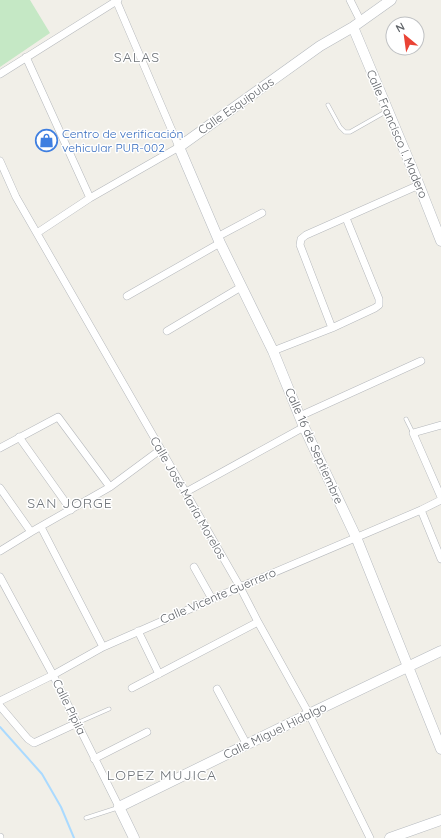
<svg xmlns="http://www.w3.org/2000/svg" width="441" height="838" font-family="Quicksand,sans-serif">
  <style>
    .green { fill: #c5e8c5 }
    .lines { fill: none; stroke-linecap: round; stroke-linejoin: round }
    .stream { stroke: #aadaff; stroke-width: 2 }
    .lane-casing { stroke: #b5b8bc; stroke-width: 4.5 }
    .street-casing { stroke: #b5b8bc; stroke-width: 8 }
    .secondary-casing { stroke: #b6babf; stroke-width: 11 }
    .lane { stroke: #fff; stroke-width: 3.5 }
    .street { stroke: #fff; stroke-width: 7 }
    .secondary { stroke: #fff; stroke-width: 10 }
    .labels { text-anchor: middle; stroke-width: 3; stroke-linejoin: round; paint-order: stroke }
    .street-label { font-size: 12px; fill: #5f6368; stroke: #fff }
    .shop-label { font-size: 12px; fill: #366cbe; stroke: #fff; text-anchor: start }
    .quarter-label { font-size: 14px; letter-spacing: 1px; fill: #70757a; stroke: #fff }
  </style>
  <rect width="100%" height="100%" fill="#f1efe8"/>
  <!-- green -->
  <path class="green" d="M0,0H30L50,33L0,67Z"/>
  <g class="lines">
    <!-- stream -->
    <path class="stream" d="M0,727L42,774L61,807L74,838"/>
    <defs>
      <path id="lane" d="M328,105L340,127L345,132H350L387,111
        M406,419L413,433
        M77,723L109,709
        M86,818L117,808"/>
      <path id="street" d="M350,0L361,22
        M26,57L90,198
        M0,74L118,0
        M0,161L16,197L240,587L258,622L309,714L370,838
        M37,233L90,198L179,147L116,0
        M217,237L262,213
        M127,296L220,243
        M332,328L300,245L301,239L306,235L419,185
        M167,331L241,287
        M273,351L332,328L375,308L379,305V299L346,218
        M300,416L421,361
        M441,425L413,433L441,497
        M19,437L71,510
        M0,448L58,417L110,487
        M0,488L31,532
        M186,492L304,427
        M421,510L441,559
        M41,527L103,647
        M0,551L31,532L110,487L160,450
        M194,567L212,599
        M0,577L53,675L119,807
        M138,631L159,674
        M132,688L258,622
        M217,689L247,745
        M0,701L53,675L103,647L240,587L421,510L441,500
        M0,706L28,739L34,743L77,723
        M94,759L147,732
        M0,837V838"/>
      <path id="secondary" d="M391,0L353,27L320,46L179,147L220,243L273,351L304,427L356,537L441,749
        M353,27L419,185L441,241
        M134,838L119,807L309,714L441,651
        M390,838L441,820"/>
    </defs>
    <!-- lane casing -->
    <use href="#lane" class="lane-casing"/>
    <!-- street casing -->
    <use href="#street" class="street-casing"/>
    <!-- secondary casing -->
    <use href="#secondary" class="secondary-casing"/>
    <!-- lane -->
    <use href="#lane" class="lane"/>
    <!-- street -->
    <use href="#street" class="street"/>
    <!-- secondary -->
    <use href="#secondary" class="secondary"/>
  </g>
  <!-- icons -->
  <defs>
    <symbol id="shop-ring" viewBox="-11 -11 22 22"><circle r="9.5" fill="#fff" stroke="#3f7fe0" stroke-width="1.5"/><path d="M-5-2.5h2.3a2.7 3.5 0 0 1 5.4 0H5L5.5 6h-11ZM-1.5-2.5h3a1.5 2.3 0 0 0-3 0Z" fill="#3f7fe0"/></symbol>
  </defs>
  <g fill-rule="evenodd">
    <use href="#shop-ring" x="34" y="128" width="25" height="25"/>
  </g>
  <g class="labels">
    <!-- street labels -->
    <g class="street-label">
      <text transform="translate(236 106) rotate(-35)" y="4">Calle Esquipulas</text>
      <text transform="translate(397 134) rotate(67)" y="4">Calle Francisco I. Madero</text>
      <text transform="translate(314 446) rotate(66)" y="4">Calle 16 de Septiembre</text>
      <text transform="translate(188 498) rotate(60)" y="4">Calle José María Morelos</text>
      <text transform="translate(218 596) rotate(-23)" y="4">Calle Vicente Guerrero</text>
      <text transform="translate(69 707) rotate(64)" y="4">Calle Pípila</text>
      <text transform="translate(275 731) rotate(-26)" y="4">Calle Miguel Hidalgo</text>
    </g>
    <!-- shop labels -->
    <g class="shop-label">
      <text x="62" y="138">Centro de verificación<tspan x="62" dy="14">vehicular PUR-002</tspan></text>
    </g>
    <!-- quarter labels -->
    <g class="quarter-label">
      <text x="137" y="62">SALAS</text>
      <text x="70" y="508">SAN JORGE</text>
      <text x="162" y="780">LOPEZ MUJICA</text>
    </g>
  </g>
  <!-- north arrow -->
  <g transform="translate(405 36) rotate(331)"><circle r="19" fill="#ffffff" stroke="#bfc1c3"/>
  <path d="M0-3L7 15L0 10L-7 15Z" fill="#ea4335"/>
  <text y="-6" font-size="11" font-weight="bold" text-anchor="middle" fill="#5f6368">N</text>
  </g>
</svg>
